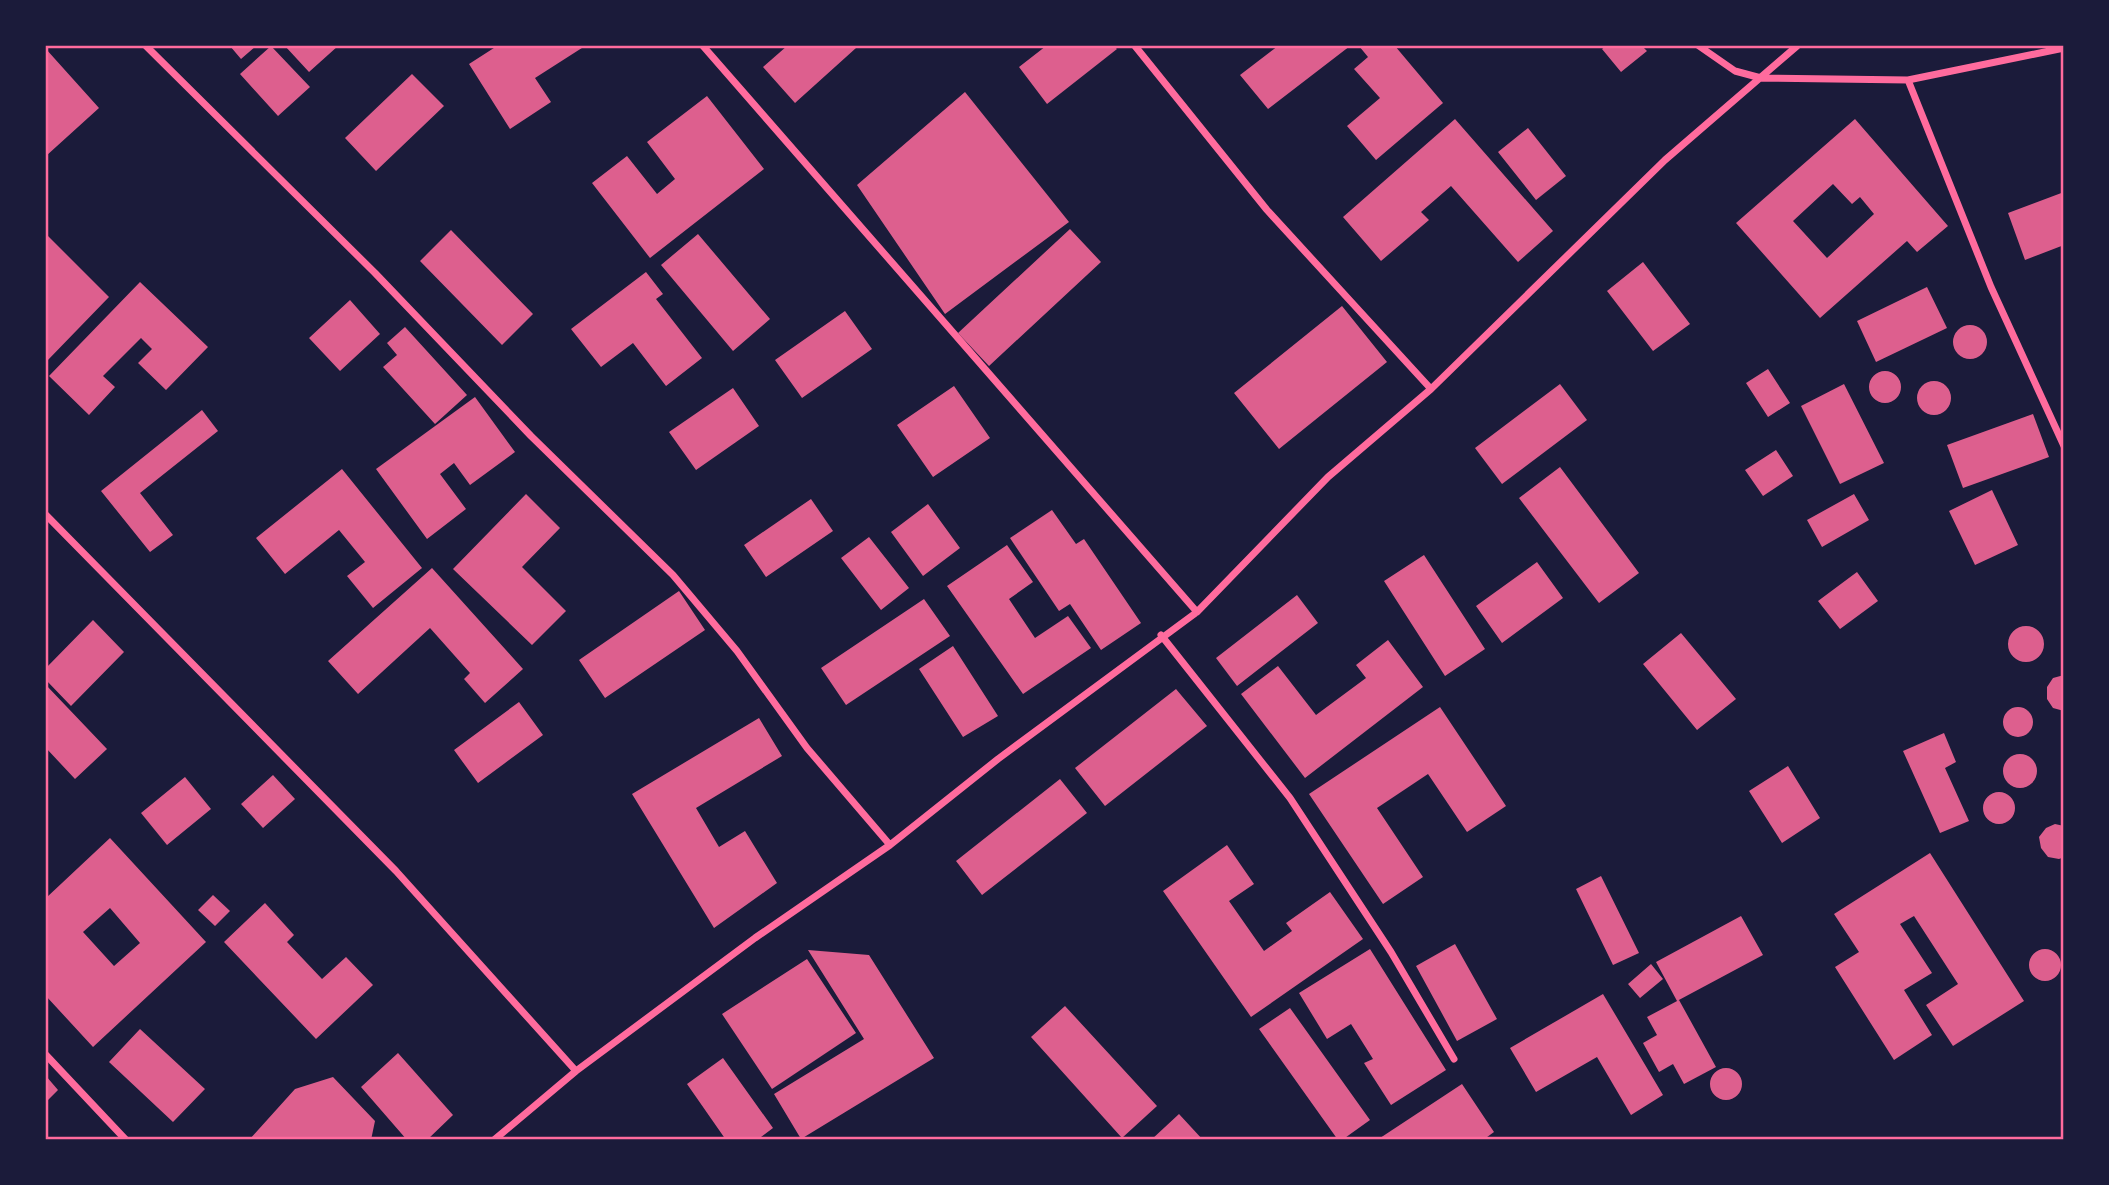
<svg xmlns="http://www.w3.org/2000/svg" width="2109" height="1185" font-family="'Golos Text',sans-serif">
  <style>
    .building { fill: #dd5f8e; fill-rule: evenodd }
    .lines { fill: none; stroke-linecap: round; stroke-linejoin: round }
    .minor { stroke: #ff6b9d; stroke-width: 7 }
    .neatline { fill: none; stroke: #ff6b9d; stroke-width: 2.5 }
  </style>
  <rect width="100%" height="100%" fill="#1b1b3a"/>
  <!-- building -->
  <path class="building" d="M230,46H256L241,59Z
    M271,46L310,87L278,116L240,74Z
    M285,46H338L309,72Z
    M497,46H585L535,78L551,102L510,129L469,64Z
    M787,46H853L856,48L795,103L763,67Z
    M1046,46H1114L1117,49L1047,104L1019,67Z
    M1278,46H1350L1268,109L1240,75Z
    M1359,46H1395L1443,103L1376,160L1347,126L1380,98L1354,69L1368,57Z
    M1606,46H1642L1647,51L1621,72L1602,49Z
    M46,49L99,108L46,156Z
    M412,74L444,106L376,171L345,138Z
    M965,92L1069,222L945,314L857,185Z
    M707,96L764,169L650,258L592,183L627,156L657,194L675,179L647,142Z
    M1455,119L1553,231L1518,262L1451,186L1421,212L1429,220L1381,261L1343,217Z
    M1855,119L1948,226L1917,252L1907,241L1820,318L1736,223ZM1833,184L1852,204L1860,197L1874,214L1827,258L1793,221Z
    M1528,128L1566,176L1536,200L1498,152Z
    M2064,192V245L2025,260L2008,213Z
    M1070,229L1101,262L989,366L958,333Z
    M451,230L533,314L502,345L420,261Z
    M46,234L109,297L46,362Z
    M698,234L770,319L733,351L661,265Z
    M1643,262L1690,324L1653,351L1607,291Z
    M646,272L663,294L656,299L702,358L666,386L633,343L601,367L571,329Z
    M140,282L208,347L166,390L138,363L152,349L141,338L103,376L115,387L89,415L49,376Z
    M1927,287L1947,328L1876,362L1857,321Z
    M350,300L380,334L340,371L309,338Z
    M1342,306L1387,362L1279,449L1234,393Z
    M845,311L872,349L802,398L775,360Z
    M1953 342a17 17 0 1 1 34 0a17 17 0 1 1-34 0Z
    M405,327L467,395L435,424L383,367L397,355L387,343Z
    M1768,369L1790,403L1768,417L1746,383Z
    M1869 387a16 16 0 1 1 32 0a16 16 0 1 1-32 0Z
    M1917 398a17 17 0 1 1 34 0a17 17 0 1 1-34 0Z
    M1560,384L1587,420L1502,484L1475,448Z
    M1844,384L1884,463L1840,484L1801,406Z
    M954,386L990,438L933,477L897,425Z
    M733,388L759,426L696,470L669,432Z
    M475,397L515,452L470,485L454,463L440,474L466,509L427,539L376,469Z
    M202,410L218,431L140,493L173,535L150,552L101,491Z
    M2033,414L2049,457L1963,488L1947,445Z
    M1776,450L1793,476L1763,496L1745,470Z
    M1560,467L1639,573L1599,603L1519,498Z
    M342,469L422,568L373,608L347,576L365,562L339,530L285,574L256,538Z
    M1992,490L2018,545L1975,565L1949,511Z
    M526,494L560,528L522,567L566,611L532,645L453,569Z
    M1854,494L1869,520L1822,547L1807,520Z
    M811,499L833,531L766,577L744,545Z
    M928,504L960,548L923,576L891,532Z
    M1052,510L1076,544L1084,539L1141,623L1101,650L1070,604L1059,611L1010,538Z
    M869,537L909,588L881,610L841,558Z
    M1007,545L1033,582L1009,599L1035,638L1068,616L1091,648L1023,694L947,586Z
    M1424,555L1485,649L1445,676L1384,581Z
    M1537,562L1563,598L1502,643L1476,606Z
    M432,568L523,669L485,703L464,679L470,673L430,628L358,694L328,661Z
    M1857,572L1878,601L1840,629L1818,601Z
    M679,591L705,630L605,698L579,660Z
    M1297,595L1318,623L1237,686L1216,658Z
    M924,599L950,636L846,705L821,668Z
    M93,620L124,652L71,706L46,680V668Z
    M2008 644a18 18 0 1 1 36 0a18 18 0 1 1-36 0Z
    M1681,633L1736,699L1697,730L1643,664Z
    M1388,640L1423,687L1305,778L1241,694L1278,666L1316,715L1366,678L1356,665Z
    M953,646L998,716L963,737L919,669Z
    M2064,675V711L2053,708L2047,699V687L2053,678Z
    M46,685L107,749L75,779L46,748Z
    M1176,689L1207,726L1105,806L1075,768Z
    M519,702L543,735L478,783L454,750Z
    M1440,707L1506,806L1467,832L1428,774L1377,808L1423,877L1383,904L1309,794Z
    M2003 722a15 15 0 1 1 30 0a15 15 0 1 1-30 0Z
    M759,718L782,756L696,808L719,847L745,831L777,883L714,928L632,794Z
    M1944,733L1956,762L1945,768L1969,821L1940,833L1903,751Z
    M2003 771a17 17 0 1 1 34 0a17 17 0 1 1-34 0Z
    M1788,766L1820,818L1782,843L1749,791Z
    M273,775L295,799L263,828L241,804Z
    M185,777L211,809L167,845L141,813Z
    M1060,779L1087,813L982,895L956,861Z
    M1983 808a16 16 0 1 1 32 0a16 16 0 1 1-32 0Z
    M2055,824L2064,826V857L2059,859L2048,857L2041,848L2039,837L2046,828Z
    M110,838L206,942L93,1047L46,996V898ZM110,908L140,943L114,966L83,932Z
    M1227,845L1254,884L1229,901L1264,951L1292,931L1286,923L1330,892L1363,939L1251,1017L1163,891Z
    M1930,853L2024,1001L1953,1046L1926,1005L1958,984L1914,916L1900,924L1932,973L1904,990L1932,1035L1894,1060L1835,967L1859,952L1834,914Z
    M1601,876L1639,953L1613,965L1576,889Z
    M213,895L230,911L215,926L198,910Z
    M265,903L294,935L287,942L322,979L346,957L373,985L316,1039L224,942Z
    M1741,916L1763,955L1677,1001L1656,962Z
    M1455,944L1497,1019L1457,1041L1416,966Z
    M1370,949L1446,1070L1391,1105L1364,1063L1373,1059L1351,1024L1327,1039L1299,993Z
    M2029 965a16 16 0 1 1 32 0a16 16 0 1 1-32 0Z
    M808,950L869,955L934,1058L801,1139L774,1094L864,1039Z
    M807,959L856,1033L772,1089L722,1014Z
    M1651,964L1663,979L1640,998L1628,984Z
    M1603,994L1663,1095L1631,1115L1597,1057L1536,1092L1510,1048Z
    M1679,1000L1716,1067L1684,1084L1673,1064L1659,1072L1643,1043L1657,1035L1647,1017Z
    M1065,1006L1157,1106L1122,1138L1031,1037Z
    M1290,1008L1370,1120L1342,1140H1338L1259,1029Z
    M140,1029L205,1089L173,1122L109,1062Z
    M398,1053L453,1115L427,1140H407L361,1087Z
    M723,1058L773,1128L757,1140H726L687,1084Z
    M1710 1084a16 16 0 1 1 32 0a16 16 0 1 1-32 0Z
    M46,1076L58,1090L46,1102Z
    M333,1077L375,1121L371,1140H249L295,1089Z
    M1462,1084L1494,1132L1483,1140H1377Z
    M1179,1114L1203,1140H1151Z"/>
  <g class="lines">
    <!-- minor -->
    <path class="minor" d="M146,46L375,273L531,436L673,575L737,651L807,748L890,845
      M703,46L1197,612
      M1135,46L1267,210L1431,389
      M1699,46L1735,71L1761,78L1908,80L2064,48
      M1908,80L1991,287L2064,446
      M46,515L396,871L576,1071
      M1161,635L1290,798L1391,952L1454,1059
      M46,1055L126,1140
      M494,1140L576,1071L755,938L890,845L998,759L1197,612L1328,477L1431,389L1665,160L1797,46"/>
  </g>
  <!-- border -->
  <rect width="2109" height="1185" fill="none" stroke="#1b1b3a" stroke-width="94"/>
  <rect x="47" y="47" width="2015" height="1091" class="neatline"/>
</svg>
